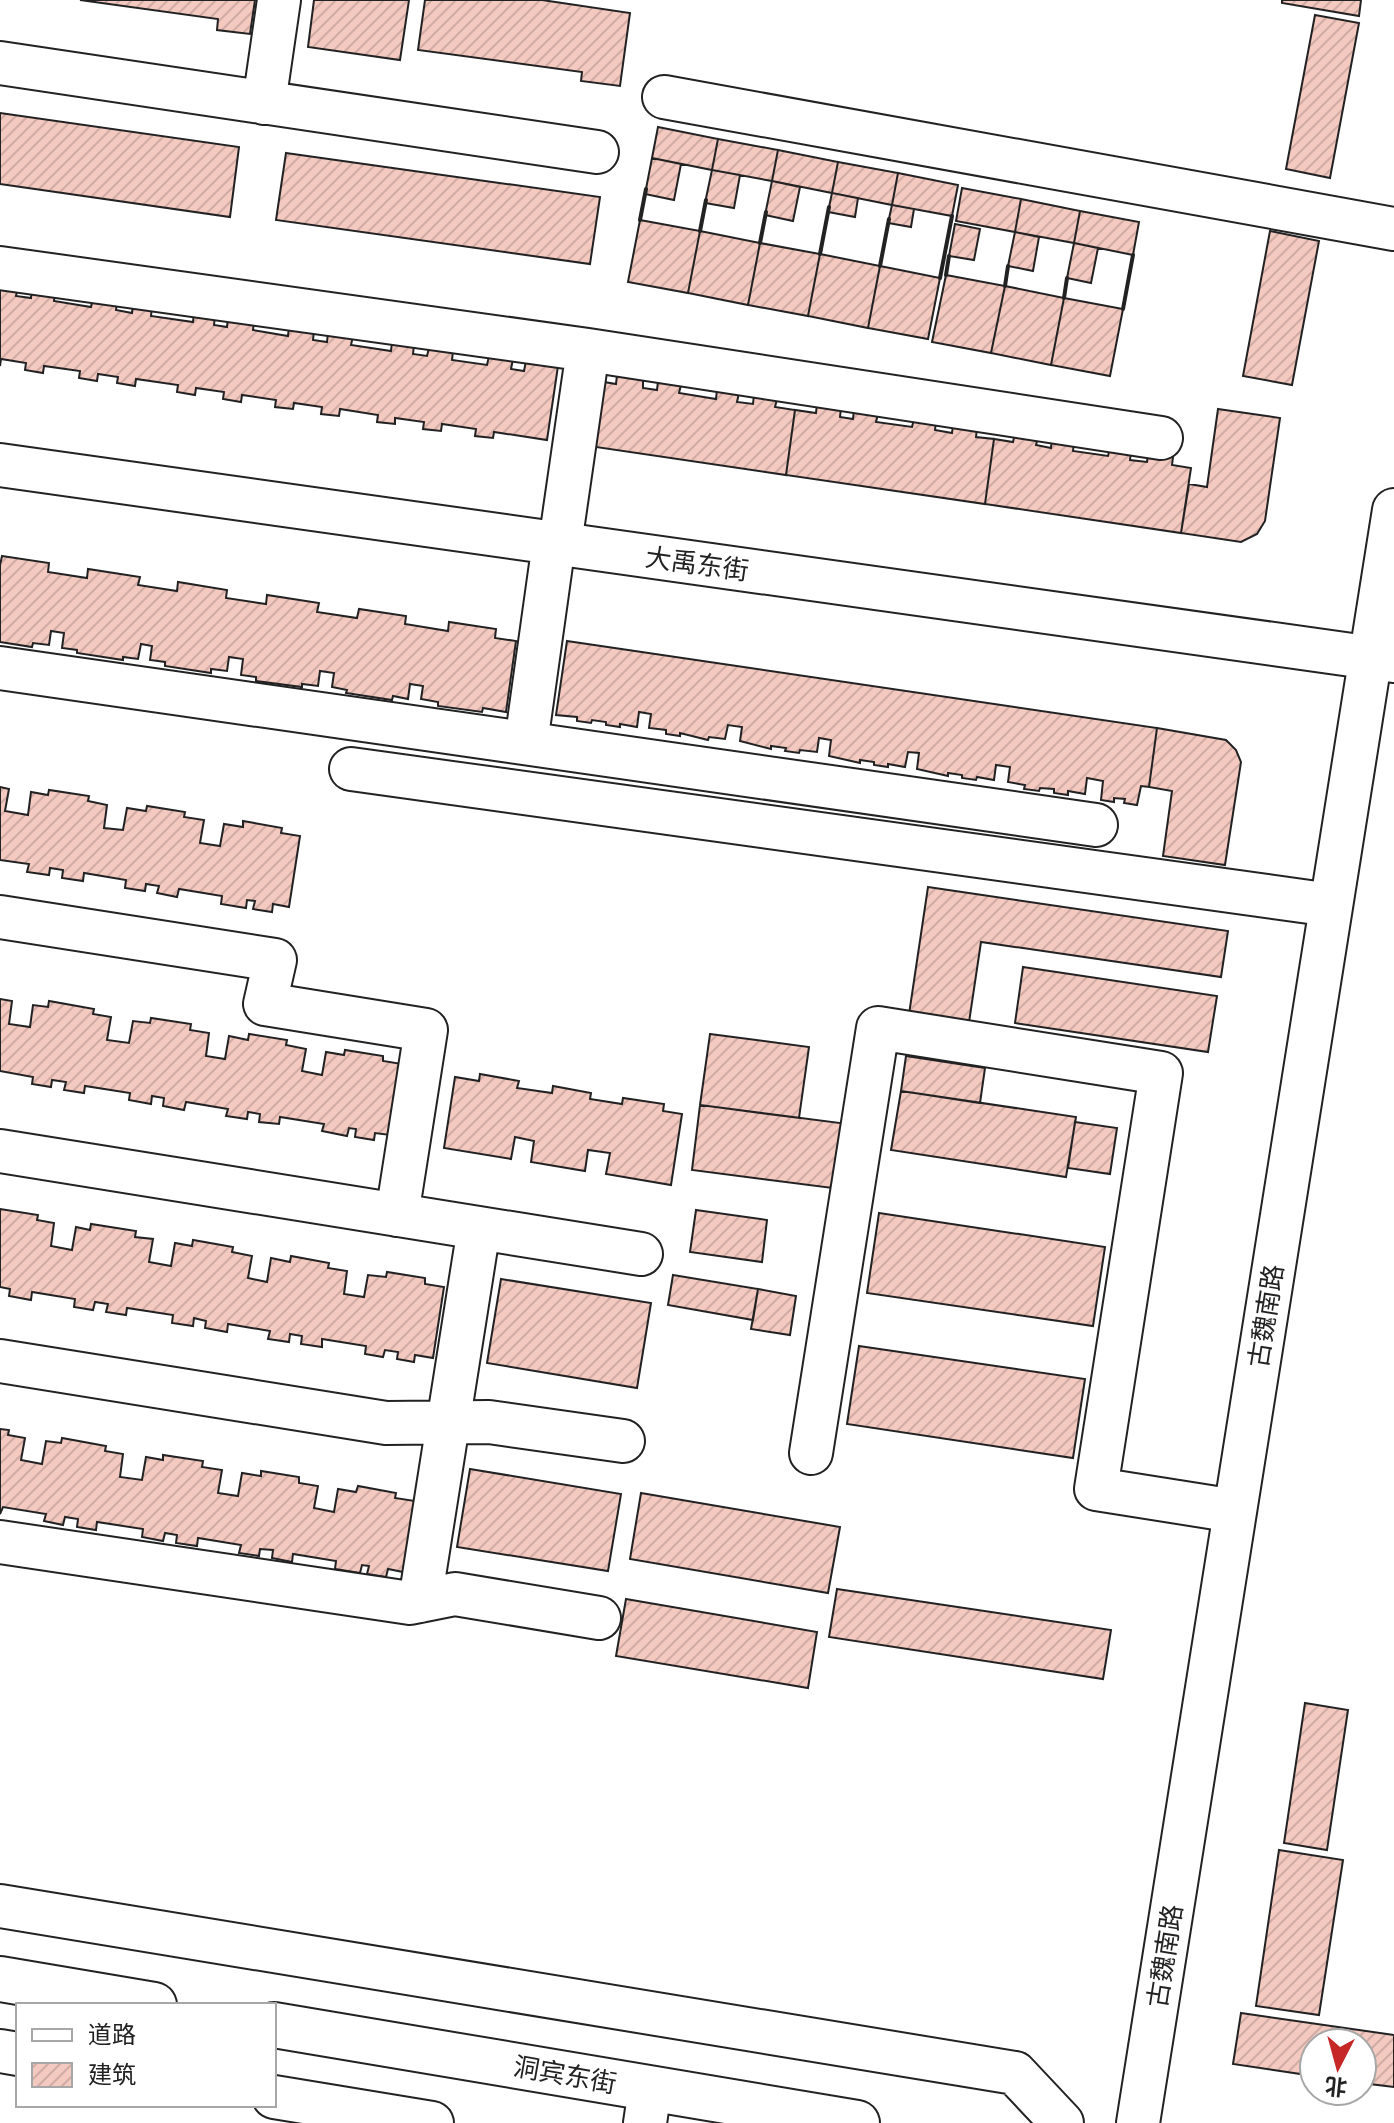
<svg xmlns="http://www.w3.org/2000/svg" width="1394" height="2123" font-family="Poppins,'Noto Sans SC',sans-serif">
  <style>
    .building { fill: url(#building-hatch); stroke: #222; stroke-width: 2 }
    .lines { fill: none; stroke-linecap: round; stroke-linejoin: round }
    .minor-casing { stroke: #222; stroke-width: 46 }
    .major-casing { stroke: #222; stroke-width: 48 }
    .minor { stroke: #fff; stroke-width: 42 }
    .major { stroke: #fff; stroke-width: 44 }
    .wall { stroke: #222; stroke-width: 4 }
    .labels { text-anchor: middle; stroke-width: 6; stroke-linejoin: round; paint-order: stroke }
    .street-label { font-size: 26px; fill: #222; stroke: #fff }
  </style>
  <defs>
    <pattern id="building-hatch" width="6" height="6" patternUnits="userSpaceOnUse" patternTransform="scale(2)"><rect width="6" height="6" fill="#f3c9c0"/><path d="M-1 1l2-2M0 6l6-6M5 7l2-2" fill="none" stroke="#d0aca5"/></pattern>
  </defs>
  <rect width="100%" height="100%" fill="#fff"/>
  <!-- building -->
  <path class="building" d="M80,0H255L250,34L217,30L218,19Z
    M314,0H409L400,60L308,47Z
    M425,0H542L630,13L620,86L581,81L582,72L418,50Z
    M1282,0H1361L1359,16L1282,3Z
    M1315,15L1359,23L1330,178L1286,169Z
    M0,113L239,147L230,217L0,184Z
    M658,127L718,139L712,170L652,158Z
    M718,139L778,150L772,181L712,170Z
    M778,150L838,162L832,193L772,181Z
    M286,153L600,197L590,264L276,220Z
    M652,158L681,164L674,200L645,194Z
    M838,162L898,173L892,205L832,193Z
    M712,170L740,175L734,208L705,203Z
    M898,173L958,185L952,216L892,205Z
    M772,181L800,187L793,221L765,215Z
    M962,188L1021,199L1015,232L956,221Z
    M832,193L858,198L855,217L828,212Z
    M1021,199L1080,211L1074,243L1015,232Z
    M892,205L914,209L911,227L888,223Z
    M1080,211L1139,222L1133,255L1074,243Z
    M640,220L700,231L688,293L628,282Z
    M955,224L980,229L974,260L949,256Z
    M700,231L760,243L748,305L688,293Z
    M1270,231L1319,241L1292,385L1243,376Z
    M1015,232L1039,237L1033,271L1008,266Z
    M760,243L820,254L808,316L748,305Z
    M1074,243L1098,248L1091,283L1067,278Z
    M820,254L880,266L868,328L808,316Z
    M880,266L940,278L928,339L868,328Z
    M946,275L1005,286L991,353L932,342Z
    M0,285L18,287L16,296L31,298L32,289L55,293L54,301L91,307L93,298L117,302L116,310L132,313L133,304L152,307L151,316L193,322L194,313L215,316L214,325L227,327L228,318L254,322L253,330L288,336L289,327L314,331L313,340L327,342L328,333L353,336L351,345L391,351L392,342L414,345L413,354L427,356L429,348L453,351L452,360L487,365L489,356L513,359L511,369L524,371L526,361L558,366L547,440L494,432L493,438L475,436L476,429L442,424L441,431L423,429L424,422L395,418V424L377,422L378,415L340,409L339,416L321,414L322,407L294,403L293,409L275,407L276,400L242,395L241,402L223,399L224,392L196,388L195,395L177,392L178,385L136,379L135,386L117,383L118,377L98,374L97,381L79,378L80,371L44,366L43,373L25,370L26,363L1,359L0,366Z
    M1005,286L1064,298L1051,365L991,353Z
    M1064,298L1123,309L1110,376L1051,365Z
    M617,375L643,379V388L657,390L658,381L681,385L679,393L716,399L717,390L739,393L737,402L753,404L754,395L777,399L775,407L795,410L786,475L589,446L598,381L616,384Z
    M817,404L841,408L840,417L853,419L854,410L878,414L876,422L912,427L914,419L936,422L935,430L952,433L953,425L977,428L976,437L994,439L985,504L786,475L795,410L816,413Z
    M1218,409L1280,418L1265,521L1257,534L1241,542L1181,533L1189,484L1207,487Z
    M1015,434L1038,437L1036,445L1051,448L1052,439L1074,443L1073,451L1108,456L1110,448L1131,451L1130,460L1147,462L1148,453L1173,457L1172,465L1191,468L1181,533L985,504L994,439L1013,442Z
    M2,556L49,563L48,572L87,578L88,569L140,577L138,585L177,591L178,582L227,590L226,598L266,604L267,595L319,603L317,612L357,618L359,609L406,616L405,624L448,631L449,622L496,629L495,638L516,641L506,712L483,708L482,712L438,706V702L421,699L423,686L410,684L408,699L393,696L392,700L346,693L347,690L332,687L334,673L320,671L318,686L302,684V687L256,681V677L241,675L243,659L229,657L227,671L211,669V673L165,666V662L150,660L152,646L141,644L138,659L123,657V660L77,653V650L62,648L64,633L51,631L49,645L33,643L32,647L0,642V565Z
    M567,641L1157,728L1149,787L1141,786L1137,805L1124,803L1125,799L1114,798V802L1101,800L1103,781L1087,778L1085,794L1068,791V795L1054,793V789L1040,788L1039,791L1024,789L1025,785L1008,782L1010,767L996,765L994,780L977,777L976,780L962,778V775L948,773V776L917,769L919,753L908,752L905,767L888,764V767L874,765V762L860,760V763L829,756L831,740L819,738L817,752L800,750L799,753L785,751L786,748L771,746V749L740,741L742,727L728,725L725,739L709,737L708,740L680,733V736L666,734V730L649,728L651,714L639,712L637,727L620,724V727L606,725V722L592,720L591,723L577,721V717L556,715Z
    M1157,728L1226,740L1236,750L1241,762L1225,865L1163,856L1172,791L1149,787Z
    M0,787L9,789L5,811L28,815L31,792L48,795L49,790L89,796L88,801L107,805L104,828L123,830L127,808L146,811L147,806L185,812L184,817L204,820L200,843L220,846L224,824L243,827V821L282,828L281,833L300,836L289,907L273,904L272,912L253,909L255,901L247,900L246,908L221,904L222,896L179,889L177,897L157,893L159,886L146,884L145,891L125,888L126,880L84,873L83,881L62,878L63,870L50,868L49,875L27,872L29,864L0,860Z
    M928,887L1228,931L1221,977L981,942L968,1029L908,1021Z
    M1023,967L1217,996L1208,1052L1015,1023Z
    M0,999L12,1001L9,1024L30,1027L33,1005L48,1007L49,1001L94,1009L93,1014L111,1017L107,1040L129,1043L133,1021L150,1023L151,1018L191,1024L190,1030L209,1033L206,1056L225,1059L229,1036L248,1040L249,1034L287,1040L286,1045L306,1049L302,1071L322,1075L326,1052L344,1055L345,1050L383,1056V1061L402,1064L390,1135L375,1133L374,1140L355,1137L356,1129L349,1128L347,1136L322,1131L324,1124L280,1117L279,1124L259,1122L260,1114L248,1112L247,1119L226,1116L228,1109L186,1102L184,1110L163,1106L164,1098L152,1096L151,1104L129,1100L130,1093L85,1086L84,1093L64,1090L66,1082L52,1080L51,1087L32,1084L33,1077L0,1071Z
    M710,1034L809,1047L799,1118L700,1105Z
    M906,1056L985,1068L980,1103L901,1091Z
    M480,1074L519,1081L517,1088L552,1093L553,1086L591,1093L590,1099L622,1104L623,1098L664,1104L663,1111L682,1114L671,1185L606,1174L610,1153L588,1150L585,1171L531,1162L534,1141L515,1137L511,1159L444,1148L455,1077L479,1081Z
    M901,1091L1076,1117L1066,1177L891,1150Z
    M700,1105L848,1124L840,1189L692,1170Z
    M1075,1122L1117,1128L1110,1174L1068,1168Z
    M0,1209L38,1215L37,1220L54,1223L51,1246L72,1250L76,1227L90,1230L91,1224L136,1231L135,1237L153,1239L149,1262L171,1266L175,1243L192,1246L193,1240L233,1247L232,1252L252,1256L248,1278L267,1282L271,1258L290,1262L291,1256L329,1263L328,1268L347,1271L344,1294L364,1297L368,1275L386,1277L387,1272L425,1278V1284L444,1287L433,1358L415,1355L414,1362L397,1359L398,1352L385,1350L383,1357L365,1354L366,1346L322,1339V1347L301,1344L302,1336L290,1334L289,1342L268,1339L270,1331L228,1324L227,1332L205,1328L206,1321L194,1318L193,1326L172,1323L173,1315L127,1308L126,1315L106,1312L108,1304L95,1302L93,1310L74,1307L75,1299L32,1292L31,1300L9,1296L10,1289L0,1287Z
    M696,1210L767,1220L762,1262L690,1252Z
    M879,1213L1105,1247L1093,1326L867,1293Z
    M673,1275L758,1289L753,1320L668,1305Z
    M501,1279L651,1303L637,1388L487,1363Z
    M758,1289L796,1296L790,1335L751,1329Z
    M859,1346L1085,1379L1073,1458L847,1424Z
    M0,1429L9,1430L8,1435L25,1438L21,1460L42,1464L46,1441L61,1443L62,1438L106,1446L105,1451L123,1454L120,1477L142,1480L146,1457L163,1460V1455L203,1461L202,1467L222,1470L218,1493L238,1496L242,1473L261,1476V1471L299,1477V1483L318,1486L314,1508L334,1512L338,1489L356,1492L358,1486L396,1493L395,1498L415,1501L403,1572L388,1569L386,1577L367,1574L369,1566L362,1565L360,1573L335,1569L336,1561L293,1554L292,1562L272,1558L273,1550L260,1549L259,1556L239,1553L241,1545L198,1538L197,1546L176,1543L177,1535L165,1533L163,1541L142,1537L143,1529L97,1522L96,1530L77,1527L78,1519L65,1517L63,1525L44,1521L46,1514L3,1507L0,1514Z
    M470,1469L621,1494L608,1571L457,1547Z
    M641,1493L840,1527L828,1593L630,1559Z
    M837,1589L1111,1630L1103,1679L829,1637Z
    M626,1599L817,1632L808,1688L616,1656Z
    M1305,1703L1348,1710L1327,1850L1284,1843Z
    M1279,1850L1343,1860L1319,2015L1256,2006Z
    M1241,2013L1394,2035V2087L1362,2083V2043H1314V2076L1233,2064Z"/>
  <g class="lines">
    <defs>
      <path id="minor" d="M0,63L597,152
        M664,97L1394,229
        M264,103L279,0
        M0,268L588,350L1161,438
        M0,465L1394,661
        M560,544L588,350
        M0,668L1096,825
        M526,743L554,543
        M351,769L1331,905
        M0,917L275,960L265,1004L426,1030L397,1215
        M0,1151L641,1254
        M0,1361L386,1423L489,1422L623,1441
        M811,1453L878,1028L1161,1073L1096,1489L1235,1511
        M0,1542L410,1603L455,1594L599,1618
        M420,1601L479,1228
        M0,1906L1015,2073L1062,2123
        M0,2051L18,2054
        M274,2097L432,2123
        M645,2123L650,2089
        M1138,2123L1394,510"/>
      <path id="major" d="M0,1979L154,2005
        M274,2025L857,2123"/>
    </defs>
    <!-- minor casing -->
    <use href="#minor" class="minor-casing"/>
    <!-- major casing -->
    <use href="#major" class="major-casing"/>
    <!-- minor -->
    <use href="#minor" class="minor"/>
    <!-- major -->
    <use href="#major" class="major"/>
    <!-- wall -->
    <path class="wall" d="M640,220L646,189
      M700,231L706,200
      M760,243L766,212
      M820,254L829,207
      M880,266L889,219
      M946,275L949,256
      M940,278L952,216
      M1005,286L1008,266
      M1064,298L1067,278
      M1123,309L1133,255"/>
  </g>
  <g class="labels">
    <!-- street labels -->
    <g class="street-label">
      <text transform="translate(697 564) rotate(8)" y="9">大禹东街</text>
      <text transform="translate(1266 1316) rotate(-81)" y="9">古魏南路</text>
      <text transform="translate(1165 1956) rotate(-81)" y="9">古魏南路</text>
      <text transform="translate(565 2075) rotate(10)" y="9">洞宾东街</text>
    </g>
  </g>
  <!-- legend -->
  <rect x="16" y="2003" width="260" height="104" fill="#ffffff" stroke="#a7a7a7" stroke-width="2"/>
  <rect x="32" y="2029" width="40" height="12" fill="#ffffff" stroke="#a7a7a7" stroke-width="2"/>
  <text x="88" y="2043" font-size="24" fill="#222222">道路</text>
  <rect x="32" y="2063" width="40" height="24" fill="url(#building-hatch)" stroke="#a7a7a7" stroke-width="2"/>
  <text x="88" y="2083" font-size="24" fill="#222222">建筑</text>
  <!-- north arrow -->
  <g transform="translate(1338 2067) rotate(186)"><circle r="38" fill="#ffffff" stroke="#a7a7a7" stroke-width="2"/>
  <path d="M0-6L14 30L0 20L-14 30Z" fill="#c62828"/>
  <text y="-12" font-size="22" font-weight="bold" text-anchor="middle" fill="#222222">北</text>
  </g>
</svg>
